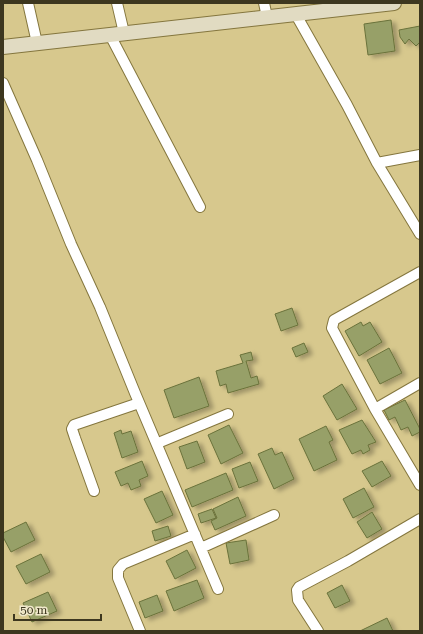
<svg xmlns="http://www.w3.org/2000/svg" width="423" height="634" font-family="'Roboto Serif',serif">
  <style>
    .building { fill: #97a067; stroke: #6a723b; filter: url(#shadow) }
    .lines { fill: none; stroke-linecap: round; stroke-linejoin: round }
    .minor-casing { stroke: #84763e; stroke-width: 12 }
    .secondary-casing { stroke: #84763e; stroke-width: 16 }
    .minor { stroke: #fff; stroke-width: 10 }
    .secondary { stroke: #e1dbc2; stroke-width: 14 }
  </style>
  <defs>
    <filter id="shadow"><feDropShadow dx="4.5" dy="2.5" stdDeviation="2" flood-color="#0004"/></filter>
  </defs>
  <rect width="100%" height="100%" fill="#d7c88d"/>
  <!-- building -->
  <path class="building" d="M391,20L395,51L368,55L364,24Z
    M420,26V42L416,46L409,39L405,44L400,37L399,30Z
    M292,308L298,325L281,331L275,314Z
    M361,322L363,326L370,322L382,342L359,356L345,331Z
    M304,343L308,352L296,357L292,348Z
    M389,348L402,373L380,384L367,360Z
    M251,352L253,360L246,361L251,378L257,376L259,384L228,393L226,384L220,386L216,371L243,363L240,355Z
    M199,377L209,406L174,418L164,390Z
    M342,384L357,409L337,420L323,396Z
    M405,400L420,429V432L412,436L408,427L401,430L395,417L389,420L384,410Z
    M362,420L376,442L368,445L370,450L363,454L361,450L352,454L339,430Z
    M229,425L243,453L221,464L208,435Z
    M326,426L333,440L329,442L337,460L314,471L299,439Z
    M121,430L122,434L131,431L138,452L122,458L114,433Z
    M197,441L205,462L187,469L179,447Z
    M272,448L275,455L282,452L294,479L274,489L258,454Z
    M142,461L148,476L139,480L141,486L131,490L128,483L121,486L115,472Z
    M382,461L391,476L372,487L362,471Z
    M250,462L258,481L239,488L232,469Z
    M226,473L233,490L192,507L185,490Z
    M364,488L374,507L353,518L343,499Z
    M162,491L173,515L156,523L144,499Z
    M238,497L246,516L215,530L211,521L217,518L213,509Z
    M212,509L216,518L201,523L198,514Z
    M372,512L382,529L367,538L357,522Z
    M26,522L35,540L11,552L3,537V533Z
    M168,526L171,536L155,541L152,531Z
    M246,540L249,560L230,564L226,543Z
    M187,550L196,568L175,579L166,561Z
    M41,554L50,572L26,584L16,566Z
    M197,580L204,598L174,611L166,591Z
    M342,585L350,601L335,608L327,593Z
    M48,592L57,611L32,622L23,603Z
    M157,595L163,611L145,618L139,602Z
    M387,618L393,631H360Z"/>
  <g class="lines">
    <defs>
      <path id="minor" d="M28,3L37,43
        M117,3L124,33
        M264,3L267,17
        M295,13L347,105L377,163L420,234
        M110,35L200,207
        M3,83L37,160L71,244L100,307L135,393L218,589
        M377,163L420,155
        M420,272L334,320L332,328L375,409L420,485
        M375,409L420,383
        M158,443L228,414
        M94,491L75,438L72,429L74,425L139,403
        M201,548L274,515
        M140,631L118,578V570L123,564L195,534
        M318,631L298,600L297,590L299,587L348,561L420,519"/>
      <path id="secondary" d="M3,47L394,3"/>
    </defs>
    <!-- minor casing -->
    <use href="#minor" class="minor-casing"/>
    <!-- secondary casing -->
    <use href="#secondary" class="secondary-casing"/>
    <!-- minor -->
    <use href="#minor" class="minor"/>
    <!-- secondary -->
    <use href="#secondary" class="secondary"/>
  </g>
  <!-- border -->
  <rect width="423" height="634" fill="none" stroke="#3d371f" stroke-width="8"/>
  <!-- scale -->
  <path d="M14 614v6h87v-6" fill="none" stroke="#3d371f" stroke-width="2"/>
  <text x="20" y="614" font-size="12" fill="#3d371f" stroke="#f0e9cc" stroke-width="3" paint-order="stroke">50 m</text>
</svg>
